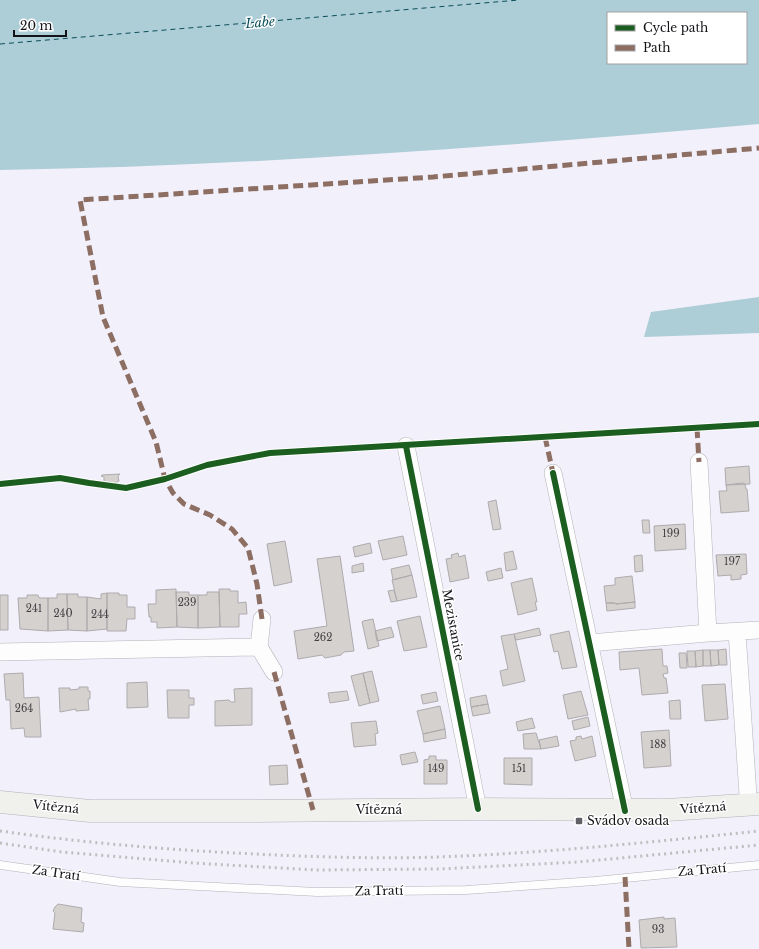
<svg xmlns="http://www.w3.org/2000/svg" width="759" height="949" font-family="'Libre Baskerville',serif">
  <style>
    .water { fill: #adcdd7; fill-rule: evenodd }
    .lines { fill: none; stroke-linecap: round; stroke-linejoin: round }
    .ferry { stroke: #0b4f5a; stroke-width: 1; stroke-dasharray: 5 4; stroke-linecap: butt }
    .building { fill: #d5d1cf; stroke: #aeabae }
    .service-casing { stroke: #b3b2b9; stroke-width: 9 }
    .minor-casing { stroke: #b3b2b9; stroke-width: 18 }
    .secondary-casing { stroke: #b3b2b9; stroke-width: 23 }
    .service { stroke: #fdfdfe; stroke-width: 8 }
    .minor { stroke: #fdfdfe; stroke-width: 17 }
    .secondary { stroke: #f0f0ed; stroke-width: 22 }
    .rail { stroke: #bebec0; stroke-width: 3; stroke-dasharray: 2 4; stroke-linecap: butt }
    .quiet { stroke: #8d6e63; stroke-width: 5; stroke-dasharray: 10 5; stroke-linecap: butt }
    .cycleway-casing { stroke: #fff; stroke-width: 8 }
    .cycleway { stroke: #1b5e20; stroke-width: 6 }
    .poi-dot { fill: #626067; stroke: #fff; stroke-width: 1.5 }
    .labels { text-anchor: middle; stroke-width: 3; stroke-linejoin: round; paint-order: stroke }
    .number-label { font-size: 10px; fill: #444246 }
    .street-label { font-size: 12px; fill: #141318; stroke: #fff }
    .poi-label { font-size: 12px; fill: #141318; stroke: #fff; text-anchor: start }
    .water-label { font-size: 13px; font-style: italic; fill: #0b4f5a; stroke: #fff }
  </style>
  <rect width="100%" height="100%" fill="#f2f0fa"/>
  <!-- water -->
  <path class="water" d="M0,0H759V124C506,146 254,166 0,170ZM608,13H746V63H608Z
    M759,297V333L644,337L651,312Z"/>
  <g class="lines">
    <!-- ferry -->
    <path class="ferry" d="M0,44L519,0"/>
  </g>
  <!-- building -->
  <path class="building" d="M749,466L750,484L726,485L725,468Z
    M120,474L118,476L119,481L115,483L107,484L104,481V477L101,476L102,475Z
    M743,483L745,484L746,489H747L749,511L721,513L719,491H727L726,485Z
    M496,500L501,529L493,530L488,502Z
    M642,520H649L650,533H643Z
    M685,524L686,549L655,551L654,526Z
    M403,536L407,555L383,560L378,541Z
    M285,541L292,582L274,586L267,544Z
    M370,543L372,553L355,557L353,547Z
    M513,551L517,569L506,571L504,553Z
    M458,553L459,557L465,555L469,578L450,582L446,559L452,558L451,555Z
    M746,554L747,574L741,575V579L731,580V575L718,576L716,555Z
    M642,555L643,571L635,572L634,556Z
    M340,556L354,651L344,652L341,655L325,658L322,655L298,659L294,631L327,626L317,559Z
    M363,563L364,571L352,573V566Z
    M409,565L412,575L393,580L391,569Z
    M501,568L503,578L488,581L486,572Z
    M412,575L417,597L397,601L392,580Z
    M632,576L635,602L616,604L615,603H606L604,586L615,585V578Z
    M532,578L537,602H535L537,610L518,615L511,583Z
    M176,589L177,627L157,628V622H151V617H149L148,604H156V590Z
    M219,589H230V591H238V603L246,602L247,614H239V627H220Z
    M394,590L397,601L391,602L388,591Z
    M176,592H189V595H198V628L177,627Z
    M207,592H219L220,627L198,628V595H207Z
    M107,593H119V595H127V607H135V619H127L126,631H107Z
    M107,593V629L87,631V597L101,599V594Z
    M57,594H67L68,630L48,631V598H57Z
    M67,594H78V597H87V631L68,630Z
    M0,595H8V630H0Z
    M27,595H38L39,598H48V631L20,629L18,598H27Z
    M635,602V608L607,611L606,603H615L616,604Z
    M420,616L427,647L404,651L397,621Z
    M373,619L379,646L368,649L362,622L363,621Z
    M391,627L394,637L377,641L375,631Z
    M539,628L541,635L516,640L514,634Z
    M569,631L577,667L562,669L558,651L554,652L550,635Z
    M514,634L525,681L503,686L500,671L508,669L501,636Z
    M662,649L663,666H667L668,673L663,674L664,678H666L668,693L642,695L639,668L620,670L619,652Z
    M726,649L727,665H719L718,650Z
    M703,650V666L696,667L695,651Z
    M703,650H710L711,666H703Z
    M710,650H718L719,665L711,666Z
    M687,651H695L696,667H688Z
    M679,653H686L687,668H680Z
    M372,671L379,701L370,703L363,673Z
    M23,673L24,698L39,697L41,737H25L24,728L11,729L10,700H6L4,674Z
    M363,673L370,703L359,706L351,676Z
    M147,682L148,707L127,708V683Z
    M725,684L728,719L705,721L702,685Z
    M79,687H88V691H90V699H88L89,710L76,711V709L60,712L59,688H70V690L79,689Z
    M252,688V725L215,726V701L229,700L231,702H235L234,689Z
    M167,690H189V698H194V705H189V718H168Z
    M347,691L349,700L330,703L328,693Z
    M581,691L588,715L568,719L563,695Z
    M436,692L438,701L423,704L421,695Z
    M486,695L488,704L471,707L470,698Z
    M680,700L681,719H670L669,701Z
    M488,704L490,713L473,716L471,707Z
    M440,706L445,729L423,734L417,711Z
    M588,717L590,726L574,730L572,721Z
    M532,718L535,728L518,731L516,722Z
    M376,721L378,733L375,734L376,745L354,747L351,723Z
    M445,729L446,738L424,742L423,734Z
    M669,730L671,766L644,768L641,732Z
    M536,733L541,749H524L523,734Z
    M557,736L559,746L541,749L539,740Z
    M581,736L582,739L592,736L596,756L575,761L570,741L576,740V737Z
    M415,752L418,762L402,765L400,755Z
    M429,756H436V760H447V784H424V760L429,759Z
    M504,758H532V785L504,784Z
    M287,765L288,784L270,785L269,766Z
    M58,904L82,908L81,922L84,923L83,932L53,929L55,913L53,911L55,907Z
    M664,917V919L675,918L677,947L641,948L639,920Z"/>
  <g class="lines">
    <defs>
      <path id="service" d="M0,865L120,882L317,892L466,890L595,881L759,865"/>
      <path id="minor" d="M406,446L478,809
        M699,462L708,633
        M553,473L625,811
        M737,632L748,795
        M589,643L708,633L759,630
        M259,647L262,619
        M0,652L259,647L274,672"/>
      <path id="secondary" d="M0,802L90,811H248L478,809L667,810L759,804"/>
    </defs>
    <!-- service casing -->
    <use href="#service" class="service-casing"/>
    <!-- minor casing -->
    <use href="#minor" class="minor-casing"/>
    <!-- secondary casing -->
    <use href="#secondary" class="secondary-casing"/>
    <!-- service -->
    <use href="#service" class="service"/>
    <!-- minor -->
    <use href="#minor" class="minor"/>
    <!-- secondary -->
    <use href="#secondary" class="secondary"/>
    <!-- rail -->
    <path class="rail" d="M0,831C85,843 170,850 255,854C316,857 378,859 439,857C546,853 652,842 759,831
      M0,843L62,852L193,863L316,870L439,869L578,862L759,845"/>
    <!-- quiet -->
    <path class="quiet" d="M697,428L699,462
      M545,437L553,473
      M262,619L257,584L248,548L232,529L210,515L184,504L173,493L165,479L156,442L103,317L80,200L433,177L759,148
      M274,672L313,810
      M625,877L629,949"/>
    <defs>
      <path id="cycleway" d="M406,446L478,809
        M553,473L625,811
        M0,484L60,478L89,483L126,488L165,479L207,465L270,453L759,424"/>
    </defs>
    <!-- cycleway casing -->
    <use href="#cycleway" class="cycleway-casing"/>
    <!-- cycleway -->
    <use href="#cycleway" class="cycleway"/>
  </g>
  <!-- markers -->
  <rect class="poi-dot" x="575" y="817" width="8" height="8" rx="2"/>
  <g class="labels">
    <!-- number labels -->
    <g class="number-label">
      <text x="671" y="537">199</text>
      <text x="732" y="565">197</text>
      <text x="187" y="606">239</text>
      <text x="34" y="612">241</text>
      <text x="63" y="617">240</text>
      <text x="100" y="618">244</text>
      <text x="323" y="641">262</text>
      <text x="24" y="712">264</text>
      <text x="658" y="748">188</text>
      <text x="436" y="772">149</text>
      <text x="519" y="772">151</text>
      <text x="658" y="933">93</text>
    </g>
    <!-- street labels -->
    <g class="street-label">
      <text transform="translate(453 625) rotate(79)" y="4">Mezistanice</text>
      <text transform="translate(56 807) rotate(6)" y="4">Vítězná</text>
      <text transform="translate(703 808) rotate(-4)" y="4">Vítězná</text>
      <text x="379" y="814">Vítězná</text>
      <text transform="translate(702 870) rotate(-5)" y="4">Za Tratí</text>
      <text transform="translate(56 873) rotate(8)" y="4">Za Tratí</text>
      <text transform="translate(379 891) rotate(-1)" y="4">Za Tratí</text>
    </g>
    <!-- poi labels -->
    <g class="poi-label">
      <text x="587" y="825">Svádov osada</text>
    </g>
    <!-- water labels -->
    <g class="water-label">
      <text transform="translate(260 22) rotate(-5)" y="5">Labe</text>
    </g>
  </g>
  <!-- legend -->
  <rect x="607" y="12" width="140" height="52" fill="#ffffff" stroke="#a1a1a3"/>
  <rect x="615" y="25" width="20" height="6" fill="#1b5e20" stroke="#a1a1a3"/>
  <text x="643" y="32" font-size="12" fill="#141318">Cycle path</text>
  <rect x="615" y="45" width="20" height="6" fill="#8d6e63" stroke="#a1a1a3"/>
  <text x="643" y="52" font-size="12" fill="#141318">Path</text>
  <!-- scale -->
  <path d="M14 30v6h52v-6" fill="none" stroke="#141318" stroke-width="2"/>
  <text x="20" y="30" font-size="12" fill="#141318" stroke="#ffffff" stroke-width="3" paint-order="stroke">20 m</text>
</svg>
